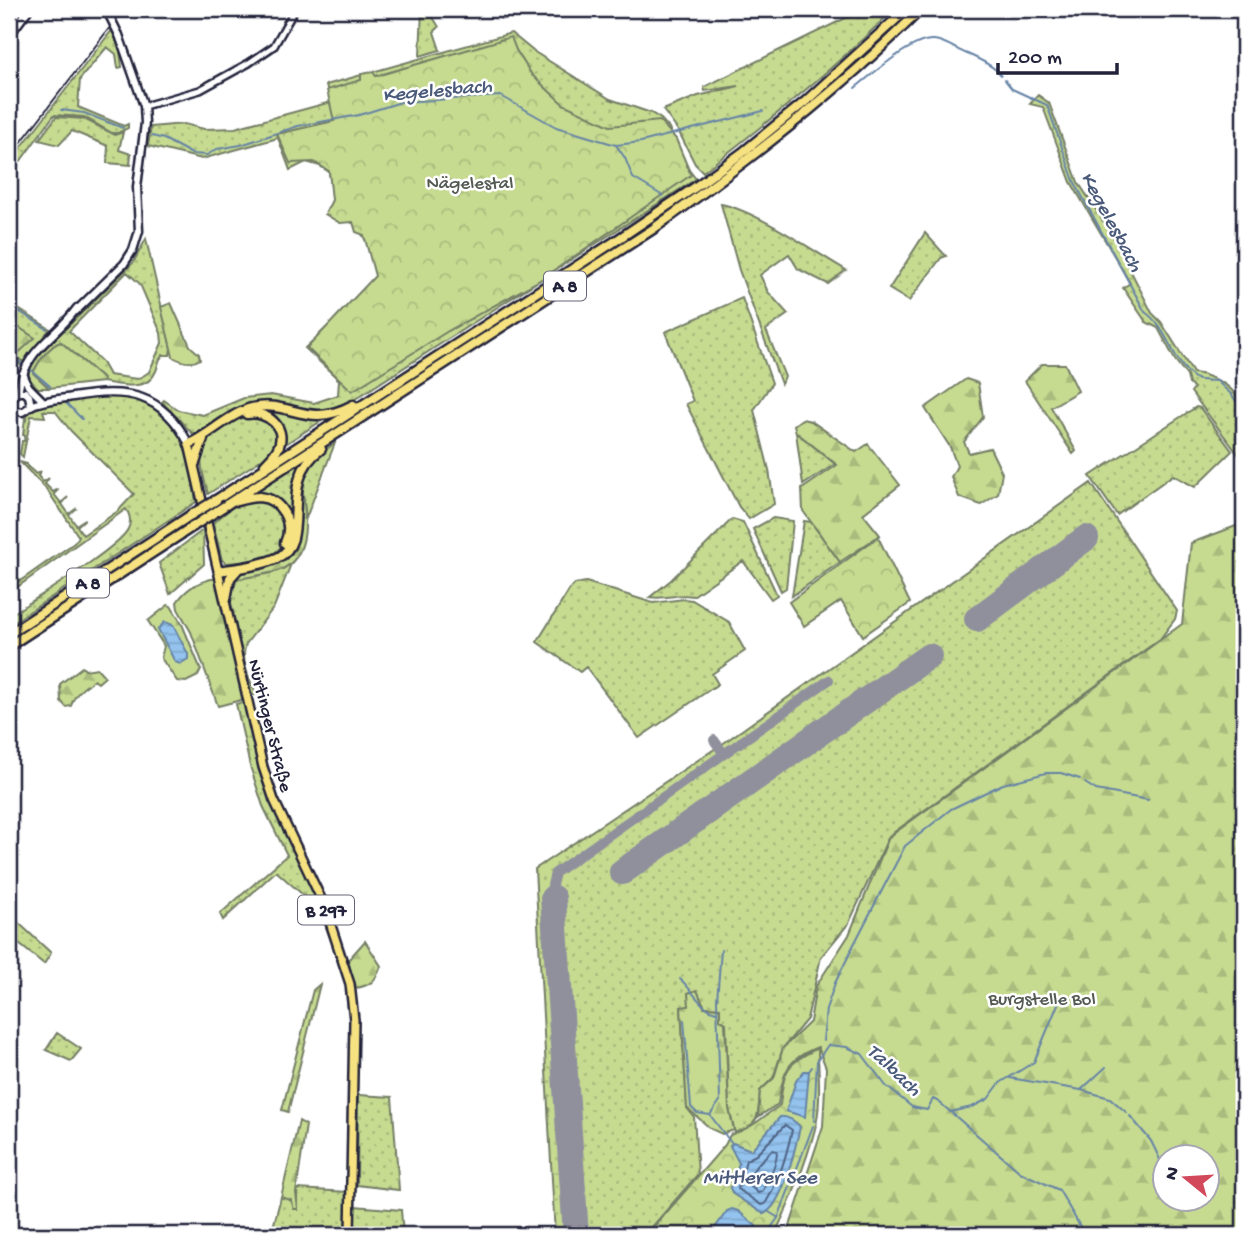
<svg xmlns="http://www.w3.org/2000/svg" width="1253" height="1244" font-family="'Gochi Hand',sans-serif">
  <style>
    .grass { fill: url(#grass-dots); stroke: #747e66; stroke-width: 2; fill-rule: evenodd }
    .forest { fill: url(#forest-firs); stroke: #747e66; stroke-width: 2; fill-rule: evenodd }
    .park { fill: url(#park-crowns); stroke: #747e66; stroke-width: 2 }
    .water { fill: url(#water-rules); stroke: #6683a6; stroke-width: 2 }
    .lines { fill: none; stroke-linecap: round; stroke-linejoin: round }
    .shore { stroke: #4f6283; stroke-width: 2 }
    .stream { stroke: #6683a6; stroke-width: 2 }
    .taxiway { stroke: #90909d; stroke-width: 10 }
    .runway { stroke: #90909d; stroke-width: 26 }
    .tertiary-casing { stroke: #22223b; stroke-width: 10 }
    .secondary-casing { stroke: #22223b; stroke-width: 11 }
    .primary-casing { stroke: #22223b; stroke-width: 12 }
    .motorway-casing { stroke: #22223b; stroke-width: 13 }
    .tertiary { stroke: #fff; stroke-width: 5 }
    .secondary { stroke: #fff; stroke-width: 6 }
    .primary { stroke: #f6e281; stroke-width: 7 }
    .motorway { stroke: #f6e281; stroke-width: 8 }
    .rail { stroke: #22223b; stroke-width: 2 }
    .secondary-bridge-casing { stroke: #22223b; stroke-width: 11; stroke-linecap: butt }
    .motorway-bridge-casing { stroke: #22223b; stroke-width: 13; stroke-linecap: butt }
    .secondary-bridge { stroke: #fff; stroke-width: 6 }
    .motorway-bridge { stroke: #f6e281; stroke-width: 8 }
    .labels { text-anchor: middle; stroke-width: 5; stroke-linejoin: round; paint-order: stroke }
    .shield { fill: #fff; stroke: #646476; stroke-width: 2 }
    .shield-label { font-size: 18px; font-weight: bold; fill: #22223b }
    .park-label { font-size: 19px; fill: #535a54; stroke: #fff }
    .street-label { font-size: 19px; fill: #22223b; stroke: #fff }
    .water-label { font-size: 21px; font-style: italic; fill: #4a5a7a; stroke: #fff }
  </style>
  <defs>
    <pattern id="grass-dots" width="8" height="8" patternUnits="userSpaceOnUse" patternTransform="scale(1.75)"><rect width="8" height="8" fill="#c6db90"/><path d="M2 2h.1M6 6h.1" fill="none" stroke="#aabc7d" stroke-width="1.8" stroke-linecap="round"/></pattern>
    <pattern id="forest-firs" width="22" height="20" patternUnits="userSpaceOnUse" patternTransform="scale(1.75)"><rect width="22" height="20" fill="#c6db90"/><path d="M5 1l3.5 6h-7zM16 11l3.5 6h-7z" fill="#aabc7d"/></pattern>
    <pattern id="park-crowns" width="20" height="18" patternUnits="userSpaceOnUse" patternTransform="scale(1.75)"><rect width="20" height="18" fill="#c6db90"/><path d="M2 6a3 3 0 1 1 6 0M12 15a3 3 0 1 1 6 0" fill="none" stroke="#aabc7d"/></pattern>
    <pattern id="water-rules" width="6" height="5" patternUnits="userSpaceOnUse" patternTransform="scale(1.75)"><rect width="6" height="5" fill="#93c3ee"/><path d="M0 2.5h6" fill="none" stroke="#7ea7cd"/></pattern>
  </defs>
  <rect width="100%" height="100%" fill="#fff"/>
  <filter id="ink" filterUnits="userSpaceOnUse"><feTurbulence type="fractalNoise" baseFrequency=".0143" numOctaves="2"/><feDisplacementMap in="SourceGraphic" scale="14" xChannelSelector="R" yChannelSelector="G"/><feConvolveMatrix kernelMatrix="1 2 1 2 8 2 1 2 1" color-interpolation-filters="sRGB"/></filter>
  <g filter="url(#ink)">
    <!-- grass -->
    <path class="grass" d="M422,9H428L439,27L434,32L440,50L420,56Z
      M864,9H894C835,68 770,121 703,172L695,164L679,132L663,110L698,96L739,86L705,91L704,87Z
      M112,30L120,51L122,67L118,68L116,54L107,47L80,79L78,107L124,126L128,124V128L118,133H112L84,117L54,115L9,177V163Z
      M511,33L533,51L610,99L651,113L661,119L669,128L685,165L696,179L208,494C204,478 198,460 203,444L198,433H192L162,402L164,400L178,410L203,415L244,398L271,395L314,403L338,395L339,380L305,348L379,278L367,243L357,225L328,212L333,201L329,172L320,166L306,162L290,170L278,138L202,159L148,146L151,127L184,124L204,129L235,128L331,102L326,85Z
      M1038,95L1049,103L1078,182L1112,234L1152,313L1161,322L1193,373C1203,373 1210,377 1219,381C1252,398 1244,430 1244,462L1191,392L1194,388L1189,384L1187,376L1175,360L1158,328L1146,322L1123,288L1130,283L1071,182L1043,107L1030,104Z
      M56,117L84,119L115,135L123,132L119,150L131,154L130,164L132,165L107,163L108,146L72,131L59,145L39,140Z
      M721,204C757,211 813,251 846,270L828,284L798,269L789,254L760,275L768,292L788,314L766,330L785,377L781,384L739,270Z
      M925,233L946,256L941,258L909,301L889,289Z
      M146,239L171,348L170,355H163C157,361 159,364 156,371C147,393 120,384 102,382V378L61,342C50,345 38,362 33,372L49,388H38L29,379C26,364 38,354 47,344H50L133,263ZM127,272L140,284L161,333L162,343L149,372L143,376L137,379L109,375L101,361L69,331Z
      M742,298L772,383L754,410L769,470L774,504L749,519L739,507L686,404L693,401L665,332Z
      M9,303L50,329L23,362L15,356L34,338L9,321Z
      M98,395C111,396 124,395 137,399C183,413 190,461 196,502L9,625V616C31,601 119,548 128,529C132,521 130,515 126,509L9,593V589L16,584L9,574V566L20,581L74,543L79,537L47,490L20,462L27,464V466L36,474L41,471L38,476L43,482L49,478L45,484L53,492L59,489L54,494L61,503L68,497L62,504L69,514L77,508L69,515L76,525L85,519L77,526L83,535L118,511L134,494L71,431L55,411H43L45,417L31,416L23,457L20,454L22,441H24L25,435H23L25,418L26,420L27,417H25L34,406Z
      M1196,407L1200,408L1232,451L1195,487L1173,475L1117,515L1090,476Z
      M796,432L835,464L803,485Z
      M335,443L306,518C300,476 299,469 335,443Z
      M304,460L294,487L292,532L283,508L251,495Z
      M1091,483L1177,611L1175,619L1160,639L889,836L849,923L821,957L807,1019L783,1048L773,1078L760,1091C758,1115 761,1125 735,1133L729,1109L726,1023L720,1019V1008L705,1007L697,991L688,993L690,1006L681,1008L687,1108L694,1117L698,1174L645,1235H555L535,869L725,742Z
      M250,499L272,503L285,519C284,526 285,535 283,542C276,562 243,561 226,563L222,560L213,523L234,506Z
      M773,518L793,521L786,588L781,591L753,529Z
      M732,519L743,522L777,595L771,599L743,561L693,596C678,593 665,600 650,597L671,580Z
      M804,521L811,522L840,562L792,596Z
      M203,530L204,564L170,594L159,563Z
      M291,564L274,607L246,644C240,660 249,679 256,693L255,695H250L230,598L237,579C255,575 275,574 291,564Z
      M586,582L653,603L684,599L692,600L729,622L745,651L712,674L718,684L639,738L586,667L580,672L537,642L570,589L575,584Z
      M244,702L246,703L265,781L323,907L339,961L319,909L276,871L223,920L220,914L287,855L263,806L250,766L236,704Z
      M9,914L51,953L44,964L9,936Z
      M57,1033L81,1049L71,1061L46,1050Z
      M358,1095L392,1097L399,1190L357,1185Z
      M297,1189L348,1192L347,1235H325L304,1230L303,1235H271L281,1197L291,1200L298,1209Z
      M354,1206L401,1210L403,1235H354Z"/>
    <!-- forest -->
    <path class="forest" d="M171,303L190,346L199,354L200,359C191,365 182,362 173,357L161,307Z
      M9,321L35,338L15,356L23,362L21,365L9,356Z
      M61,342L103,379L102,382L49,388L33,373C38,362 50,345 61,342Z
      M1042,364H1065L1078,391L1051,407L1076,451L1073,454L1025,381Z
      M966,379L978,383L983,417L964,442L969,453L990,448L1002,473L998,494L981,505L959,497L951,477L957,466L950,447L925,408Z
      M802,419L811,421L856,452L868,444L900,485L863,514L880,535L840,562L803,511L802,489L837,465L796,432L794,425Z
      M302,487C306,514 312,557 280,570C272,574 248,577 237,579L230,598V585L237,574C301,558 297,549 302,487Z
      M1244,523V1235H787L823,1126L826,1068L818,1047C787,1059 783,1072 778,1104L758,1117L760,1091L774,1078L783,1048L810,1022L816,986L849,935L889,837L1182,624L1191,543ZM1166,1156H1208V1198H1166Z
      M211,579H216L219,584L245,699L218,706L191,632L178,609L177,602C186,589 196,583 211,579Z
      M168,605L171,606L182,624L201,670L198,676L186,682L177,681L161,658L164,646L148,621Z
      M82,667L85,670L97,668L105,677L98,683L94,680C84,687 74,694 71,706L66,707L61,701L60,684Z
      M365,941L381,966C376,981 370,986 355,988L348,960Z
      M320,984L288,1112L282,1110L313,990Z
      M697,990L704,1007L720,1008V1019L725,1023L729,1109L734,1130L722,1134L711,1129L687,1108L681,1007L689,1006L688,993Z
      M299,1121L306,1125L296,1193L298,1209H294L291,1200L281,1197Z"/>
    <!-- park -->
    <path class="park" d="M511,37L516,50L532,75L563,104L610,126L660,121L676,139L691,175L542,279L448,331L352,391L307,348L375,276L364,235L356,232L353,222L340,223L325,214L332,200L329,171L314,162L290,163L277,134L334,121L327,90L361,80V74L373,72L376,76Z
      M878,537L910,603L863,636L841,601L804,626L789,602Z
      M818,1048C818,1074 822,1103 815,1129C807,1160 789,1207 774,1235H647L725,1145L730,1135C753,1128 761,1118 780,1105C784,1070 786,1063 818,1048Z"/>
    <!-- water -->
    <path class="water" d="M165,622L173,625L188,654V659L180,664L175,662L158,629Z
      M804,1071H809L805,1117L786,1111L796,1081Z
      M780,1117C787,1116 796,1121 800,1127C795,1148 784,1204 764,1214L733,1194L730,1188L739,1163L730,1146L733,1143L751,1150Z
      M732,1209L738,1211L756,1226V1235H710L727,1211Z"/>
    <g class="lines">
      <!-- shore -->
      <path class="shore" d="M785,1125L792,1130C786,1157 779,1181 765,1204L761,1205L738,1189L746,1160L756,1155Z
        M772,1150L777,1151C777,1164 769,1180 762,1192L758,1193L749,1185C752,1165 759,1164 772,1150Z"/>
      <!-- stream -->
      <path class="stream" d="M1005,80L1012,89L1047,105L1074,181L1145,312C1170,329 1172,366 1198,380
        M855,88C873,74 912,38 934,40C944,41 956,49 965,53C977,58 993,65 1001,75
        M61,110L84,113L123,128
        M152,136L164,139L192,154L207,155L217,149L241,145L298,126L359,115L401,102L501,96L556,127L616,145L641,142L763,111
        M616,145L625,158L633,178L663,196
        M9,305L47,329
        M9,354L25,366
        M30,369L50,386
        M1200,380L1217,381L1231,394L1244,412
        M63,400L82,419
        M1085,783L1096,790L1148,800
        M851,950L905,846L951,809L1003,784L1046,773H1061L1080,779
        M680,979C693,990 699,1007 716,1012
        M684,1020L691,1107L697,1113L710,1115L732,1144
        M823,1041L826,1009L835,983L851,951
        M809,1071L812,1067
        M1010,1078L1081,1090L1110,1098L1127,1113
        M1081,1090L1106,1067
        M950,1112L972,1107L988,1099L1000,1083L1034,1062L1058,1004
        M710,1115L720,1101L717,1000L721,950
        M1130,1116L1151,1141L1166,1172
        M814,1121L817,1061L828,1045L847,1047L862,1054L886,1086L912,1107L927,1110L933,1099L939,1102L1020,1172L1059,1190L1085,1235
        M769,1212L777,1217
        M766,1235L778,1218L813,1126"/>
      <!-- taxiway -->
      <path class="taxiway" d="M714,740L724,754
        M553,898L552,885L555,873L829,680"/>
      <!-- runway -->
      <path class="runway" d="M977,619L1086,538
        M622,872L929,656
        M553,898L576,1235"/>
      <defs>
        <path id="tertiary" d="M501,9L503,15
          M144,106L200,90L249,63L274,46L295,9"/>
        <path id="secondary" d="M9,36L29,9
          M76,311L124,264L133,250L139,231L137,187L145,123L144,106L119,35
          M23,373L28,386L42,400
          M18,392C27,346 53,341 77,308
          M18,392H25L29,396L31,406
          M9,409L22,412C27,410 29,406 35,404C47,400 61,399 73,397C127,387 162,393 189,444
          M13,409L11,399L18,392"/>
        <path id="primary" d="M189,444L263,767L274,800L325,907L350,984L354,1020L350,1235"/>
        <path id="motorway" d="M247,414C268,410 289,429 277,450C274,455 269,460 265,464
          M189,444C209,435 231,413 252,408C290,399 306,430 353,405
          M195,463L203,439
          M216,500L614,242L694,188L742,153L806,101L907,9
          M237,501C244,499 252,497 259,497C282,499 294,523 285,543
          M226,505L653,229C748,161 839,91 921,9
          M219,571C238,568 259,566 277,558C314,540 275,482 321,449
          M226,599L230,578L238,569
          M9,634L191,515
          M9,646L192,527"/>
      </defs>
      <!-- tertiary casing -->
      <use href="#tertiary" class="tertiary-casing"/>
      <!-- secondary casing -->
      <use href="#secondary" class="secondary-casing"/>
      <!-- primary casing -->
      <use href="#primary" class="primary-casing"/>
      <!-- motorway casing -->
      <use href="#motorway" class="motorway-casing"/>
      <!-- tertiary -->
      <use href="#tertiary" class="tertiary"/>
      <!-- secondary -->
      <use href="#secondary" class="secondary"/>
      <!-- primary -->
      <use href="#primary" class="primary"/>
      <!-- motorway -->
      <use href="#motorway" class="motorway"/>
      <!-- rail -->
      <path class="rail" d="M9,158L124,9"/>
      <defs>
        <path id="secondary-bridge" d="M106,9L119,35"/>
        <path id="motorway-bridge" d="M191,515L216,500
          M192,527L226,505"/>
      </defs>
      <!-- secondary-bridge casing -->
      <use href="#secondary-bridge" class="secondary-bridge-casing"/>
      <!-- motorway-bridge casing -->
      <use href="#motorway-bridge" class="motorway-bridge-casing"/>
      <!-- secondary-bridge -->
      <use href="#secondary-bridge" class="secondary-bridge"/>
      <!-- motorway-bridge -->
      <use href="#motorway-bridge" class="motorway-bridge"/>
    </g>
  </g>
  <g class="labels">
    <!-- shield labels -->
    <g class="shield">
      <rect x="544" y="271.5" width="42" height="29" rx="5"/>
      <rect x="67" y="568.5" width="42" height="29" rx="5"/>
      <rect x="298" y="895.5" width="56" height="29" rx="5"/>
    </g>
    <g class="shield-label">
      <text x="565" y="292">A 8</text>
      <text x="88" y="589">A 8</text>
      <text x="326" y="916">B 297</text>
    </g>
    <!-- park labels -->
    <g class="park-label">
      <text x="470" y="188">Nägelestal</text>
      <text x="1042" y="1004">Burgstelle Bol</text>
    </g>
    <!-- street labels -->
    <g class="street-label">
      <text transform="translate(272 725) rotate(76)" y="7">Nürtinger Straße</text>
    </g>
    <!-- water labels -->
    <g class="water-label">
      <text transform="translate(437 89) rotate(-5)" y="7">Kegelesbach</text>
      <text transform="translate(1113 221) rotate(62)" y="7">Kegelesbach</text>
      <text transform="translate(895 1069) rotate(43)" y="7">Talbach</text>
      <text x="760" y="1183">Mittlerer See</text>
    </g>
  </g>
  <!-- margin -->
  <rect width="1253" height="1244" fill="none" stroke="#fff" stroke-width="35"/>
  <rect x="18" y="18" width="1218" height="1209" fill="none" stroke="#22223b" stroke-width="2.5" filter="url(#ink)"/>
  <!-- north arrow -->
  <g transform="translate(1186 1178) rotate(288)"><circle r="33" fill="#ffffff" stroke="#a7a7b1" stroke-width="2"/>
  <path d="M0-5L12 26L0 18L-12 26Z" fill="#d1495b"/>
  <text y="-10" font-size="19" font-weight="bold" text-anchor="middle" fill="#22223b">N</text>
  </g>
  <!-- scale -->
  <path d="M998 63v10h119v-10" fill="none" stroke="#22223b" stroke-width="3.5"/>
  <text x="1008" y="63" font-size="21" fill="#22223b" stroke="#ffffff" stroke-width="5" paint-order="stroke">200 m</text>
</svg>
